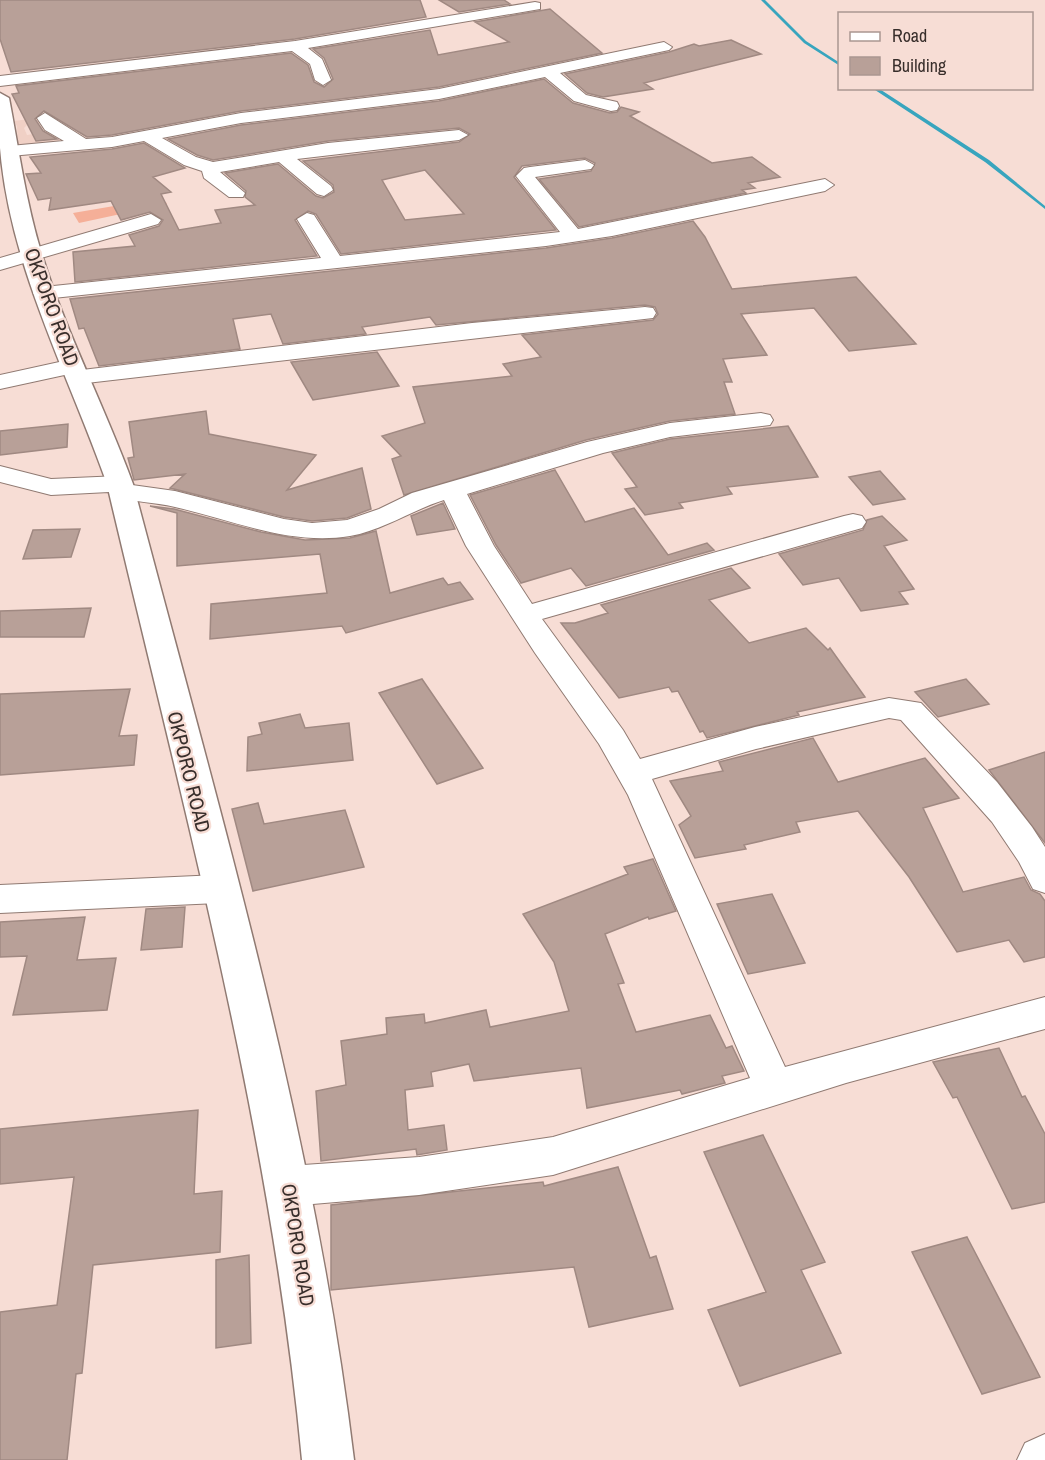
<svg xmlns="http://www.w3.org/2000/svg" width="1045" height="1460" font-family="'Archivo Narrow',sans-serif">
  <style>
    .built { fill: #f0d0c5 }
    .green { fill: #f5af98 }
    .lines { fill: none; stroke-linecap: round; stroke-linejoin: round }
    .stream { fill: #38a5be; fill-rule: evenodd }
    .building { fill: #b8a098; stroke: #a08982; stroke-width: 1.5; fill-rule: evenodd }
    .street-casing { stroke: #907a72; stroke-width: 2 }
    .secondary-casing { stroke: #907a72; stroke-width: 3 }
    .street { fill: #fff; fill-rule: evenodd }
    .secondary { fill: #fff; fill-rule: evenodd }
    .labels { text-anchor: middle; stroke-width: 4.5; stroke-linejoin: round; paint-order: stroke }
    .street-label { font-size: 20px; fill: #382e2b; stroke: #f7ddd5 }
  </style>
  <rect width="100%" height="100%" fill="#f7ddd5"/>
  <!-- built -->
  <path class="built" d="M37,118L41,123L28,124L24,128L27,135L47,132L73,143L18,147L17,126L14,121Z"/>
  <!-- green -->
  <path class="green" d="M155,199L167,203L160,210L130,212L79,223L73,213Z"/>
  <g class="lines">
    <!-- stream -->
    <path class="stream" d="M761,0H765L806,41L840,63V66L804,43Z
      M878,88L989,160L1045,206V209L985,162L872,88Z"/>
  </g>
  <!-- building -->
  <path class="building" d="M0,0H420L426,17L295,39L11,72L0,39Z
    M439,0H504L510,4L459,12Z
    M550,9L602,53L439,87L241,111L112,135L87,137L44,111L35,119L43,131L57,139L36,141L12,94L19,93L16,86L291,53L308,65L314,82L324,87L333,79L324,58L313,49L430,30L438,55L509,42L475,22Z
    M731,40L761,54L644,83L653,89L603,97L587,93L565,74L669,52L694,44L699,46Z
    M544,79L573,103L610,113L617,112L621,107L639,112L630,116L712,163L752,157L780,177L748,183L755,188L742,190L746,193L579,227L539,179L591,171L595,163L585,158L530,165L522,166L514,177L556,230L341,254L316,214L308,211L295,220L317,256L75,282L73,252L135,246L129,235L159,226L163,220L150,212L121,220L111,201L49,210L51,198L38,200L26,174L41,173L30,157L112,149L144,143L185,168L153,177L171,192L161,194L179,230L221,223L215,210L255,205L245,197L246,191L225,173L278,164L316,196L323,198L334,192L333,185L303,161L459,142L470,134L459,128L328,141L213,160L197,155L168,139L241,125L439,101ZM425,170L464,214L405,220L382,180Z
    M693,221L705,237L732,289L856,277L916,344L849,351L814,308L741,314L767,355L723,359L732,382H724L735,414L670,421L586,440L404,495L392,459L401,456L382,436L425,423L413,387L512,376L503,364L541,357L522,335L653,320L658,314L655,307L645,305L436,325L430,317L362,327L366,334L283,344L271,314L233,319L240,349L99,366L84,328L79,329L70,299L546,248L612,238Z
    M377,352L399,386L313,400L291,362Z
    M206,411L209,434L316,455L287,490L362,468L371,509L347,518L312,521L284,517L170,488L185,474L134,480L128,458L134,457L129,422Z
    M68,424L67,447L0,455V431Z
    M788,426L818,477L727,487L732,494L679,503L683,508L645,515L625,489L637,487L612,453L670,439Z
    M555,470L585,522L634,508L668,555L707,543L714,550L586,586L571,568L521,583L496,545L470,495Z
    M880,471L905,499L873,505L849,477Z
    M443,503L455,529L417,535L411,516Z
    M150,506L174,509L261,532L305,540L350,538L376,531L390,593L443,578L448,585L460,582L473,599L346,633L342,626L210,639L211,604L327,593L320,554L177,566V513Z
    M882,516L907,540L884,546L914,589L899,592L908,604L861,611L839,578L803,585L779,554L863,530L867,520Z
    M80,529L71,557L23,559L33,530Z
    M731,568L750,588L709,600L749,643L806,628L828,650L830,648L865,697L797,712L799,715L707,738L703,731L700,732L678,691L672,692L669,687L619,698L561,623H575L608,613L601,605Z
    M91,608L84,637H0V611Z
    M422,679L483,768L437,784L379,693Z
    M966,679L989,704L938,717L915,692Z
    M130,689L119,736L137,735L134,765L0,775V694Z
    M300,714L305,728L349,723L353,760L247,771L248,737L262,734L259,723Z
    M813,738L838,782L925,758L959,798L923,808L963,892L1024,877L1031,890L1040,894L1045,901V957L1024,962L1009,940L957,952L909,877L858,811L796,822L800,832L744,845L746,849L695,858L679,825L691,816L670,781L723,771L719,762Z
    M1045,752V843L989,770Z
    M258,803L264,824L345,810L364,867L253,891L232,809Z
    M653,859L676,911L649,919L648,917L605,934L624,983L618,984L636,1032L710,1015L726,1048L732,1046L744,1071L722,1076L725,1083L682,1094L680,1090L587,1108L581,1068L474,1081L469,1064L431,1072L433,1086L405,1090L408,1130L444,1125L447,1150L417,1155L416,1149L321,1161L316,1091L346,1085L341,1041L387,1034L386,1018L424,1014L425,1023L486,1010L490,1027L569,1011L554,962L523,914L628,874L624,867Z
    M772,894L805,963L748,974L717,904Z
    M185,907L182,947L141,950L146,909Z
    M85,917L77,960L116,958L107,1010L13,1015L27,956L0,957V922Z
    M999,1048L1022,1097L1025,1096L1045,1134V1202L1012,1209L957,1097L953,1098L933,1062Z
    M198,1110L194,1194L222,1191L220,1252L93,1265L82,1373L76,1374L67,1460H0V1312L57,1305L74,1177L0,1184V1129Z
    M763,1135L825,1262L801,1270L841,1353L740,1386L708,1310L766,1292L704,1152Z
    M618,1167L650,1258L656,1256L673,1309L589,1327L574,1267L331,1290V1205L543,1182L544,1186Z
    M967,1237L1040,1377L982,1394L912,1252Z
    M249,1255L251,1343L216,1348V1260Z"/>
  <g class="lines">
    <defs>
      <path id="street" d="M535,2L540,3V9L308,48L322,59L331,80L323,85L315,80L310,64L292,51L0,86V76L295,41Z
        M664,42L672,47L669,50L560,73L586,95L617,102L619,106L617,110L611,111L574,101L545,77L439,99L241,123L162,138L196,157L213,162L328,143L459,130L468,135L459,140L297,159L331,186L333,190L324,196L317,194L279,162L220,172L245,193L243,197H229L204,178L202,171L184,165L144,141L112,147L10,156L1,151L10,146L64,141L45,130L37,118L45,113L86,139L112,137L241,113L439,89Z
        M585,160L594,165L591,169L535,177L578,229L825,179L834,185L825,191L612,236L546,246L44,299L37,297L33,293L37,289L44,287L321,258L297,219L307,213L314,215L340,256L560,232L516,176L524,168L530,167Z
        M151,214L161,220L158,224L0,270V258Z
        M645,307L653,308L656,313L653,318L78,384L70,382L66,377L69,374L0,389V375L73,359L81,361L84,366L82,370L472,323Z
        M761,413L770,415L773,420L770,425L670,437L603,453L467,494L494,546L532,604L844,516L853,514L862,516L866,522L862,528L542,619L623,730L640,759L755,727L889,698L921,703L997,782L1032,827L1045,847V893L1033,889L1019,862L992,822L901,720L889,718L756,749L652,779L785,1067L1045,997V1029L846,1083L553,1175L419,1195L289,1206L274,1200L268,1186L274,1172L289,1166L419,1157L553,1137L750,1078L628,795L599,744L535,653L466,546L444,500C412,510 384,530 350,536C290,546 233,520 175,507C154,502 133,502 112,496L109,492L51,495L0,482V466L51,479L120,476L129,479L132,485L175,491L284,519L312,523L347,520L379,509L412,493L587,442L670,423Z
        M218,875L230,879L236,889L230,899L218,903L0,913V885Z
        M1045,1434V1460H1017L1025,1443Z"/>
      <path id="secondary" d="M0,93L9,98C19,150 26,204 42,255C66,333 105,407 133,484C218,807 314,1128 354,1460H302C271,1129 183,807 107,484C68,373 10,267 0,148C0,130 0,111 0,93Z"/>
    </defs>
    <!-- street casing -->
    <use href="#street" class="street-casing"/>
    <!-- secondary casing -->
    <use href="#secondary" class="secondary-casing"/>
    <!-- street -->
    <use href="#street" class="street"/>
    <!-- secondary -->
    <use href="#secondary" class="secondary"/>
  </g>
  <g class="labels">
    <!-- street labels -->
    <g class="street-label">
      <text transform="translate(52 307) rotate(70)" y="7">OKPORO ROAD</text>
      <text transform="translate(189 772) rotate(76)" y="7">OKPORO ROAD</text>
      <text transform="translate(298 1245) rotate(81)" y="7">OKPORO ROAD</text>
    </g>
  </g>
  <!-- legend -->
  <rect x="838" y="12" width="195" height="78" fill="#f7ddd5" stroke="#ab9791" stroke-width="1.5"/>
  <rect x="850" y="32" width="30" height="9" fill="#ffffff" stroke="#ab9791" stroke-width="1.5"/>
  <text x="892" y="42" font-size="18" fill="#382e2b">Road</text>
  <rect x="850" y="57" width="30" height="18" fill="#b8a098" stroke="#ab9791" stroke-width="1.5"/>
  <text x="892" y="72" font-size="18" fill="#382e2b">Building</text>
</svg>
